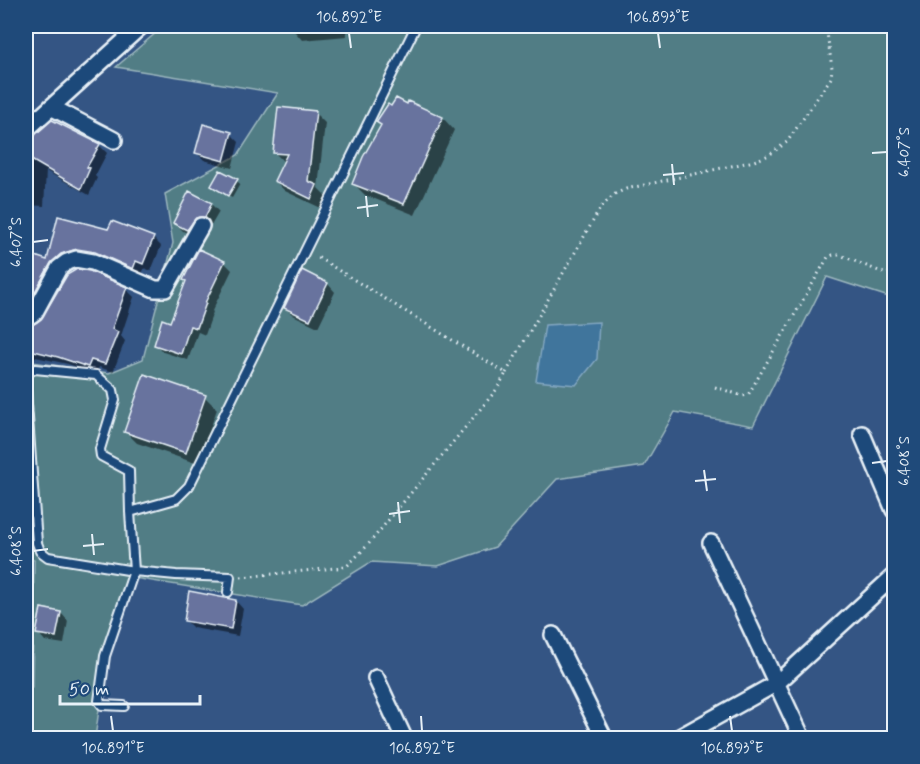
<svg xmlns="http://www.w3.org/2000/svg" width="920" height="764" font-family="Mynerve,sans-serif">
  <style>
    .green { fill: #517d85; stroke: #9cb7be; stroke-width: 1.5; fill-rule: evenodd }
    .water { fill: #40759c; stroke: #83a7c1; stroke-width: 1.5 }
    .shadow { fill: #0007 }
    .building { fill: #68739e; stroke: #e8f1f8; stroke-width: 1.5 }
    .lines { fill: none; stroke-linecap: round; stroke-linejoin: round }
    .lane-casing { stroke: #e8f1f8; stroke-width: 12 }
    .street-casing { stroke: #e8f1f8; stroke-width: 20 }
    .path { stroke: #e8f1f8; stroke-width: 3; stroke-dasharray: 1.5 4.5; stroke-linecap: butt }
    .lane { stroke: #1f4a7a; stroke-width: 8 }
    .street { stroke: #1f4a7a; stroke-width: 15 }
    .ticks { fill: none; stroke: #e8f1f8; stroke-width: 2 }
    .neatline { fill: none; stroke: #e8f1f8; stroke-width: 2 }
    .ticks-label { font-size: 15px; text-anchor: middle; fill: #e8f1f8 }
  </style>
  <rect width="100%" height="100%" fill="#345584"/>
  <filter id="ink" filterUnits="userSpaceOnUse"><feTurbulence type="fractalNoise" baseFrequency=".0167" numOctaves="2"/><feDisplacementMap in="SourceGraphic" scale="12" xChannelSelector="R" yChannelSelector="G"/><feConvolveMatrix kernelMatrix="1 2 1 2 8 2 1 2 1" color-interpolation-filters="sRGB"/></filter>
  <g filter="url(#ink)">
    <!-- green -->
    <path class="green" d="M164,26H894V292L892,298L827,277L753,426L675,412L644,466L557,479L495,547L438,566L371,562L302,605L134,578L113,640L102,688L95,738H26V687H32L34,560L26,558V361L109,373L143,359L173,243L165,194L238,155L278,93L116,67ZM41,608L61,612L56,637L36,633Z"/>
    <!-- water -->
    <path class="water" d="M599,322L597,359L576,385L536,381L545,325Z"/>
    <!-- shadow -->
    <path class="shadow" d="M290,26H346L347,36L302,40Z
      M409,103L443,118L454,130L415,215L365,195L354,184Z
      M315,113L325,123L318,188L326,196L321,208L285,191L275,181L285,163L274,152Z
      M231,134L239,142L232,168L204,160L196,152Z
      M37,135L99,145L107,153L95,176L97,178L89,195L46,171L44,206L26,205V151Z
      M237,181L240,184L232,198L212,186Z
      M211,204L219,212L212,224L203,225L195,237L183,231L175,223Z
      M59,218L109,231L153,238L161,246L151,271L144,268L142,276L72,261L26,319V254L48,262Z
      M224,262L232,270L212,311L213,312L205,335L198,332L188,360L163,352L155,344L171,324L187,282L185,280Z
      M328,284L335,292L318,327L293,315L285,308Z
      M126,289L134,297L121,336L125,341L113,372L99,367L97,374L68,364L26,355V325L30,326Z
      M145,376L205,397L217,409L198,464L137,443L125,431Z
      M26,537L31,543L26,567Z
      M236,601L243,609L238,636L193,628L185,620Z
      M61,613L68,621L64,644L45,641L38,633Z"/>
    <!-- building -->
    <path class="building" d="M396,98L407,104L408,101L443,117L404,204L352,184L363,157L381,125L376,122L388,104L391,106Z
      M278,107L316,111L308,181L317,185L311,199L274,181L287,154L273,153Z
      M52,120L100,144L87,167L90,168L81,189L26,157V148L36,134Z
      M203,124L232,132L224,161L195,153Z
      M220,170L238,179L228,196L211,186Z
      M189,191L212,203L205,217L196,218L187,230L173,223Z
      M58,216L108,229L112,221L154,237L143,264L136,261L133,269L95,252L77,249L61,254L51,263L28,304L26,305V253L47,260Z
      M199,249L225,261L205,303H206L197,328L190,326L181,354L154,345L162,319L170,322L186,281L183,280Z
      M77,269L90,271L127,287L112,329L118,332L105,364L91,360L88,367L58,357L26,349V324H34L41,319L67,275Z
      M302,270L328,283L310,320L284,308Z
      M144,374L206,395L186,453L124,432Z
      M189,591L236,600L231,629L184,621Z
      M41,608L61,612L56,637L36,634Z"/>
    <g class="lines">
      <defs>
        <path id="lane" d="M26,114L41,113
          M26,376L27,373L35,369L96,375L113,390L115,400L100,449L101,456L129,471L130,512
          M26,390L37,543L40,551L48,557L134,571L130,512L176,499L189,486L416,26
          M124,706L102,705L99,701L105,656L134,571L176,575L230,577L228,592"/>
        <path id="street" d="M51,107L114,140
          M26,130L141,26
          M26,314L31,315L35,312L59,268L67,262L76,259L93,262L155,289H165L201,226
          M862,434L894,510
          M711,543L802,738
          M553,635L604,738
          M376,678L404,738
          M678,738L777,683L894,576"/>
      </defs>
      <!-- lane casing -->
      <use href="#lane" class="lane-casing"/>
      <!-- street casing -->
      <use href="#street" class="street-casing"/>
      <!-- path -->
      <path class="path" d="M506,373L601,207L615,194L626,189L754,161L769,155L787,142L831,78L832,68L826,26
        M715,387L743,396L748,395L828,257L833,255H840L886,274L889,273L894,263
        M241,577L346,567L367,546L497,389L506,373L317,257"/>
      <!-- lane -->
      <use href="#lane" class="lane"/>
      <!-- street -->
      <use href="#street" class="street"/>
    </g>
  </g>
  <!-- ticks -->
  <path class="ticks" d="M349,33L351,48M658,33L660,48M872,153L887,152M672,164L674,185M663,175L684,173M366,196L368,217M357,208L378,205M33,242L48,240M872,463L887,461M704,470L707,491M695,481L716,479M398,502L400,523M389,514L410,511M92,534L94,555M83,546L104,544M33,551L48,549M111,716L113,731M421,716L422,731M730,716L732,731"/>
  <!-- margin -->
  <rect width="920" height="764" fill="none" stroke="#1f4a7a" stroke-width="66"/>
  <!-- scale -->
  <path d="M60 695v9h140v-9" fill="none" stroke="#e8f1f8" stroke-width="3"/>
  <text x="69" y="695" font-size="18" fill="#e8f1f8" stroke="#1f4a7a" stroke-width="4.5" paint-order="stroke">50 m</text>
  <rect x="33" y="33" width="854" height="698" class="neatline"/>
  <g class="ticks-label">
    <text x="349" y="22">106.892°E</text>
    <text x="658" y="22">106.893°E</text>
    <text transform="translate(904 152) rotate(-90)" y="5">6.407°S</text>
    <text transform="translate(16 242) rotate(-90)" y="5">6.407°S</text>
    <text transform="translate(904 461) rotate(-90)" y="5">6.408°S</text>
    <text transform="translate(16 551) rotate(-90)" y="5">6.408°S</text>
    <text x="113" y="753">106.891°E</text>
    <text x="422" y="753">106.892°E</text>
    <text x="732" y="753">106.893°E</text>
  </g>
</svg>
